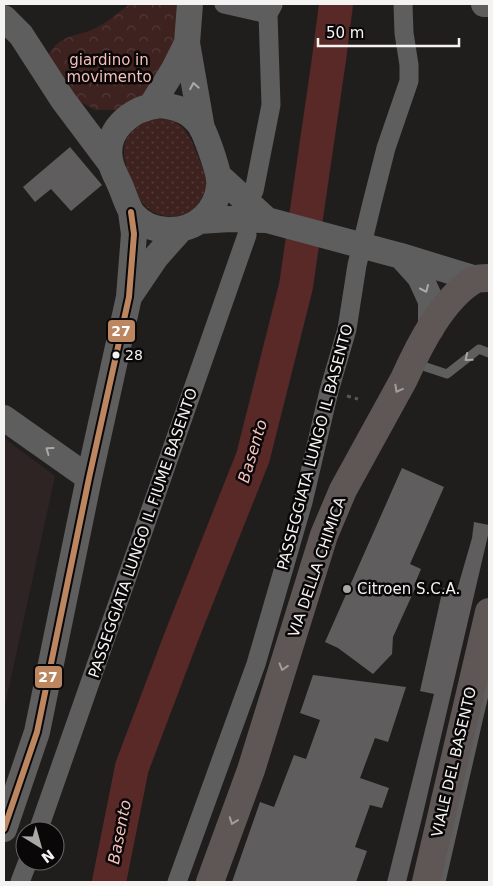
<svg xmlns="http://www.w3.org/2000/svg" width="493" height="886" font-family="'DejaVu Sans',sans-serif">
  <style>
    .built { fill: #2d2423 }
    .grass { fill: url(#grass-dots) }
    .park { fill: url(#park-crowns) }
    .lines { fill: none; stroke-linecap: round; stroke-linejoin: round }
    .river { stroke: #592927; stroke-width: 34 }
    .building { fill: #5f5d5d }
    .path { stroke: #575656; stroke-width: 3; stroke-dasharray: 4 4; stroke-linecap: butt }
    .lane { stroke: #5f5e5e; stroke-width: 9 }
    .street { stroke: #5f5e5e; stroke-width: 19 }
    .secondary { stroke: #5f5e5e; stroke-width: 26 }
    .primary { stroke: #5e5756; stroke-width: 28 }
    .bus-1-casing { stroke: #090707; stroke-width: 10 }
    .bus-1 { stroke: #bb8660; stroke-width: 6 }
    .oneway { stroke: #aaa8a8 }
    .oneway2 { stroke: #a29d9c }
    .bus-dot { fill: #f5f2f2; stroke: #090707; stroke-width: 2 }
    .poi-dot { fill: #aaa8a7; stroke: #090707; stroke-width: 2 }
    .labels { text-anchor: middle; stroke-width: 5; stroke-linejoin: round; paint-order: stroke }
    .bus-label { font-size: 14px; fill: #f5f2f2; stroke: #090707; text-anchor: start }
    .park-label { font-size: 15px; fill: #f6bfb9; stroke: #090707 }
    .street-label { font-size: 15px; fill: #f5f2f2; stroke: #090707 }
    .poi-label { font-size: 15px; fill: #f5f2f2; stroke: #090707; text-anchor: start }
    .water-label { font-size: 16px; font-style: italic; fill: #f7c0bb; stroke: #090707 }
    .line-badge { stroke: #090707; stroke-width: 2 }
    .badge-label { font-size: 14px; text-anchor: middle; font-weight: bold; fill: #fff }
  </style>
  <defs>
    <pattern id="grass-dots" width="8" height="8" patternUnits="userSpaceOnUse" patternTransform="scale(1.25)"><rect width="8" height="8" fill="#3e2220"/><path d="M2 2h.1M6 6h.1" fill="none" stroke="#513836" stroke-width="1.8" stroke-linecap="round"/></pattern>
    <pattern id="park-crowns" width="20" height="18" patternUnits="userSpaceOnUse" patternTransform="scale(1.25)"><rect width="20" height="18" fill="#3e2220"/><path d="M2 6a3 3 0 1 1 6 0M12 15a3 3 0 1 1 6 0" fill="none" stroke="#513836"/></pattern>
  </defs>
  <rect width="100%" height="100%" fill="#201e1d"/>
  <!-- built -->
  <path class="built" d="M4,438L55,476L4,710Z"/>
  <!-- grass -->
  <path class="grass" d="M154,118C185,118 190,136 200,161C203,169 207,177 206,186C204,196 198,206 190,211C174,221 153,217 142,202C137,197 135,188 132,182C119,149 119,133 154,118Z"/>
  <!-- park -->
  <path class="park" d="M130,4H179L174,49L143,97L125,107L116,110H96L77,100L48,56C61,32 77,38 98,27C110,21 119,11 130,4Z"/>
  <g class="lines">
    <!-- river -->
    <path class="river" d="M109,882L132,767L182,635L253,457L296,286L329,59L336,4"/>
  </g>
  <!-- building -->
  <path class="building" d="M70,147L102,185L71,211L51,189L35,202L23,187Z
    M402,468L444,487L410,564L421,569L416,581L418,582L393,637L392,654L373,674L338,648L325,642Z
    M474,522L489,525V531L422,818L406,882H387L434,694L420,691L443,588L457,590L472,538Z
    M313,675L406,687L388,742L375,738L360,778L389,788L382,808L370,805L355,847L367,851L356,882H232L260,802L274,807L294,755L306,759L320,720L300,713Z"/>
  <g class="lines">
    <!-- path -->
    <path class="path" d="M347,396L358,399"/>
    <!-- lane -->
    <path class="lane" d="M414,363L447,374L479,349L489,353
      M441,882L489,673"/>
    <!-- street -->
    <path class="street" d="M224,4L268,14L273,5
      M254,191L271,105L268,14
      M38,831L247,235
      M20,882L28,861
      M177,882L256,664L303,502L329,391L347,329L357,265L372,203L386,148L409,81V65L404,33L403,4"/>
    <!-- secondary -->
    <path class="secondary" d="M190,4L187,43L202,129
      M484,4H489
      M4,18L21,35L63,100L111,164
      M160,105C170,106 180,108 189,114C194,118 199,123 202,128C207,139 221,175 219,186C218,198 212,209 204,217C185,235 150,235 132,213C127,205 124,194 120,185C117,178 113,171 111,164C102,131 131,108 160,105Z
      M151,106L174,69L187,43
      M220,177L267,220
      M199,221L230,219L267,220L401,256L476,279
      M401,256L420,277L431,301V329
      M131,294L156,257L180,230
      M4,418L89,478
      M4,829L37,732L89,478L129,297L134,234L131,212"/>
    <!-- primary -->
    <path class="primary" d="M210,882L251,770L324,535L343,490L404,379C419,346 442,299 474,280C478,278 484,278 489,278
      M426,882L489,612"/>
    <defs>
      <path id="bus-1" d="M4,829L37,732L89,478L129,297L134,234L131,212"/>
    </defs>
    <!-- bus-1 casing -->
    <use href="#bus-1" class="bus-1-casing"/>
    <!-- bus-1 -->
    <use href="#bus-1" class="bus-1"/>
  </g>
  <!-- one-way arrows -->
  <defs><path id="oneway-chevron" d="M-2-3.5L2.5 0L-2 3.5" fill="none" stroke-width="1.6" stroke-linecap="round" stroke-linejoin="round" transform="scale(1.25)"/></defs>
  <g class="oneway">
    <use href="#oneway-chevron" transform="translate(194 86) rotate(-100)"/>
    <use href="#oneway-chevron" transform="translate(425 289) rotate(66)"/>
    <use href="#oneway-chevron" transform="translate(468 358) rotate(141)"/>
    <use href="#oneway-chevron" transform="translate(49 450) rotate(-144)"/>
  </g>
  <g class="oneway2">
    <use href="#oneway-chevron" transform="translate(398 389) rotate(119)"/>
    <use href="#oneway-chevron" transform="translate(283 667) rotate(107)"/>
    <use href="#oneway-chevron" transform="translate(233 821) rotate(110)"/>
  </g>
  <!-- markers -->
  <circle class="bus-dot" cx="116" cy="355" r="4.5"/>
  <circle class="poi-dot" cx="347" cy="589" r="5"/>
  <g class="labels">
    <!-- bus labels -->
    <g class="bus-label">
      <text x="125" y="360">28</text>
    </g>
    <!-- park labels -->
    <g class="park-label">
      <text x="109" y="65">giardino in<tspan x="109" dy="17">movimento</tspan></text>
    </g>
    <!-- street labels -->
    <g class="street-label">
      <text transform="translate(315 447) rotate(-75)" y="5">PASSEGGIATA LUNGO IL BASENTO</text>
      <text transform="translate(143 533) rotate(-71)" y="5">PASSEGGIATA LUNGO IL FIUME BASENTO</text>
      <text transform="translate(317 567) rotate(-71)" y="5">VIA DELLA CHIMICA</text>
      <text transform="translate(454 762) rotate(-77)" y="5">VIALE DEL BASENTO</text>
    </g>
    <!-- poi labels -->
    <g class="poi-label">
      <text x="357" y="594">Citroen S.C.A.</text>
    </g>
    <!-- water labels -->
    <g class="water-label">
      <text transform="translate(252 451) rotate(-73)" y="6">Basento</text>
      <text transform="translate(119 832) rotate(-79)" y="6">Basento</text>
    </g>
  </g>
  <g class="line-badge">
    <rect x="107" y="319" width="29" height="24" rx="5" fill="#bb8660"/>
    <rect x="34" y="665" width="29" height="24" rx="5" fill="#bb8660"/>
  </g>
  <g class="badge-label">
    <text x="121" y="336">27</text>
    <text x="48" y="682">27</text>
  </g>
  <!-- border -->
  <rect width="493" height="886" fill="none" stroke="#f5f2f2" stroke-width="10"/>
  <!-- north arrow -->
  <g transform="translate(40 846) rotate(143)"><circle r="24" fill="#090707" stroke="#676565"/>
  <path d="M0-4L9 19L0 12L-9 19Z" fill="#aaa8a7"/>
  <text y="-8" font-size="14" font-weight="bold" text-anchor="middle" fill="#f5f2f2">N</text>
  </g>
  <!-- scale -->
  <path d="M318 38v8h141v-8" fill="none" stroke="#f5f2f2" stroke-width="2.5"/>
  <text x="326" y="38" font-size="15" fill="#f5f2f2" stroke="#090707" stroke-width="4" paint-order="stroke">50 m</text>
</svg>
